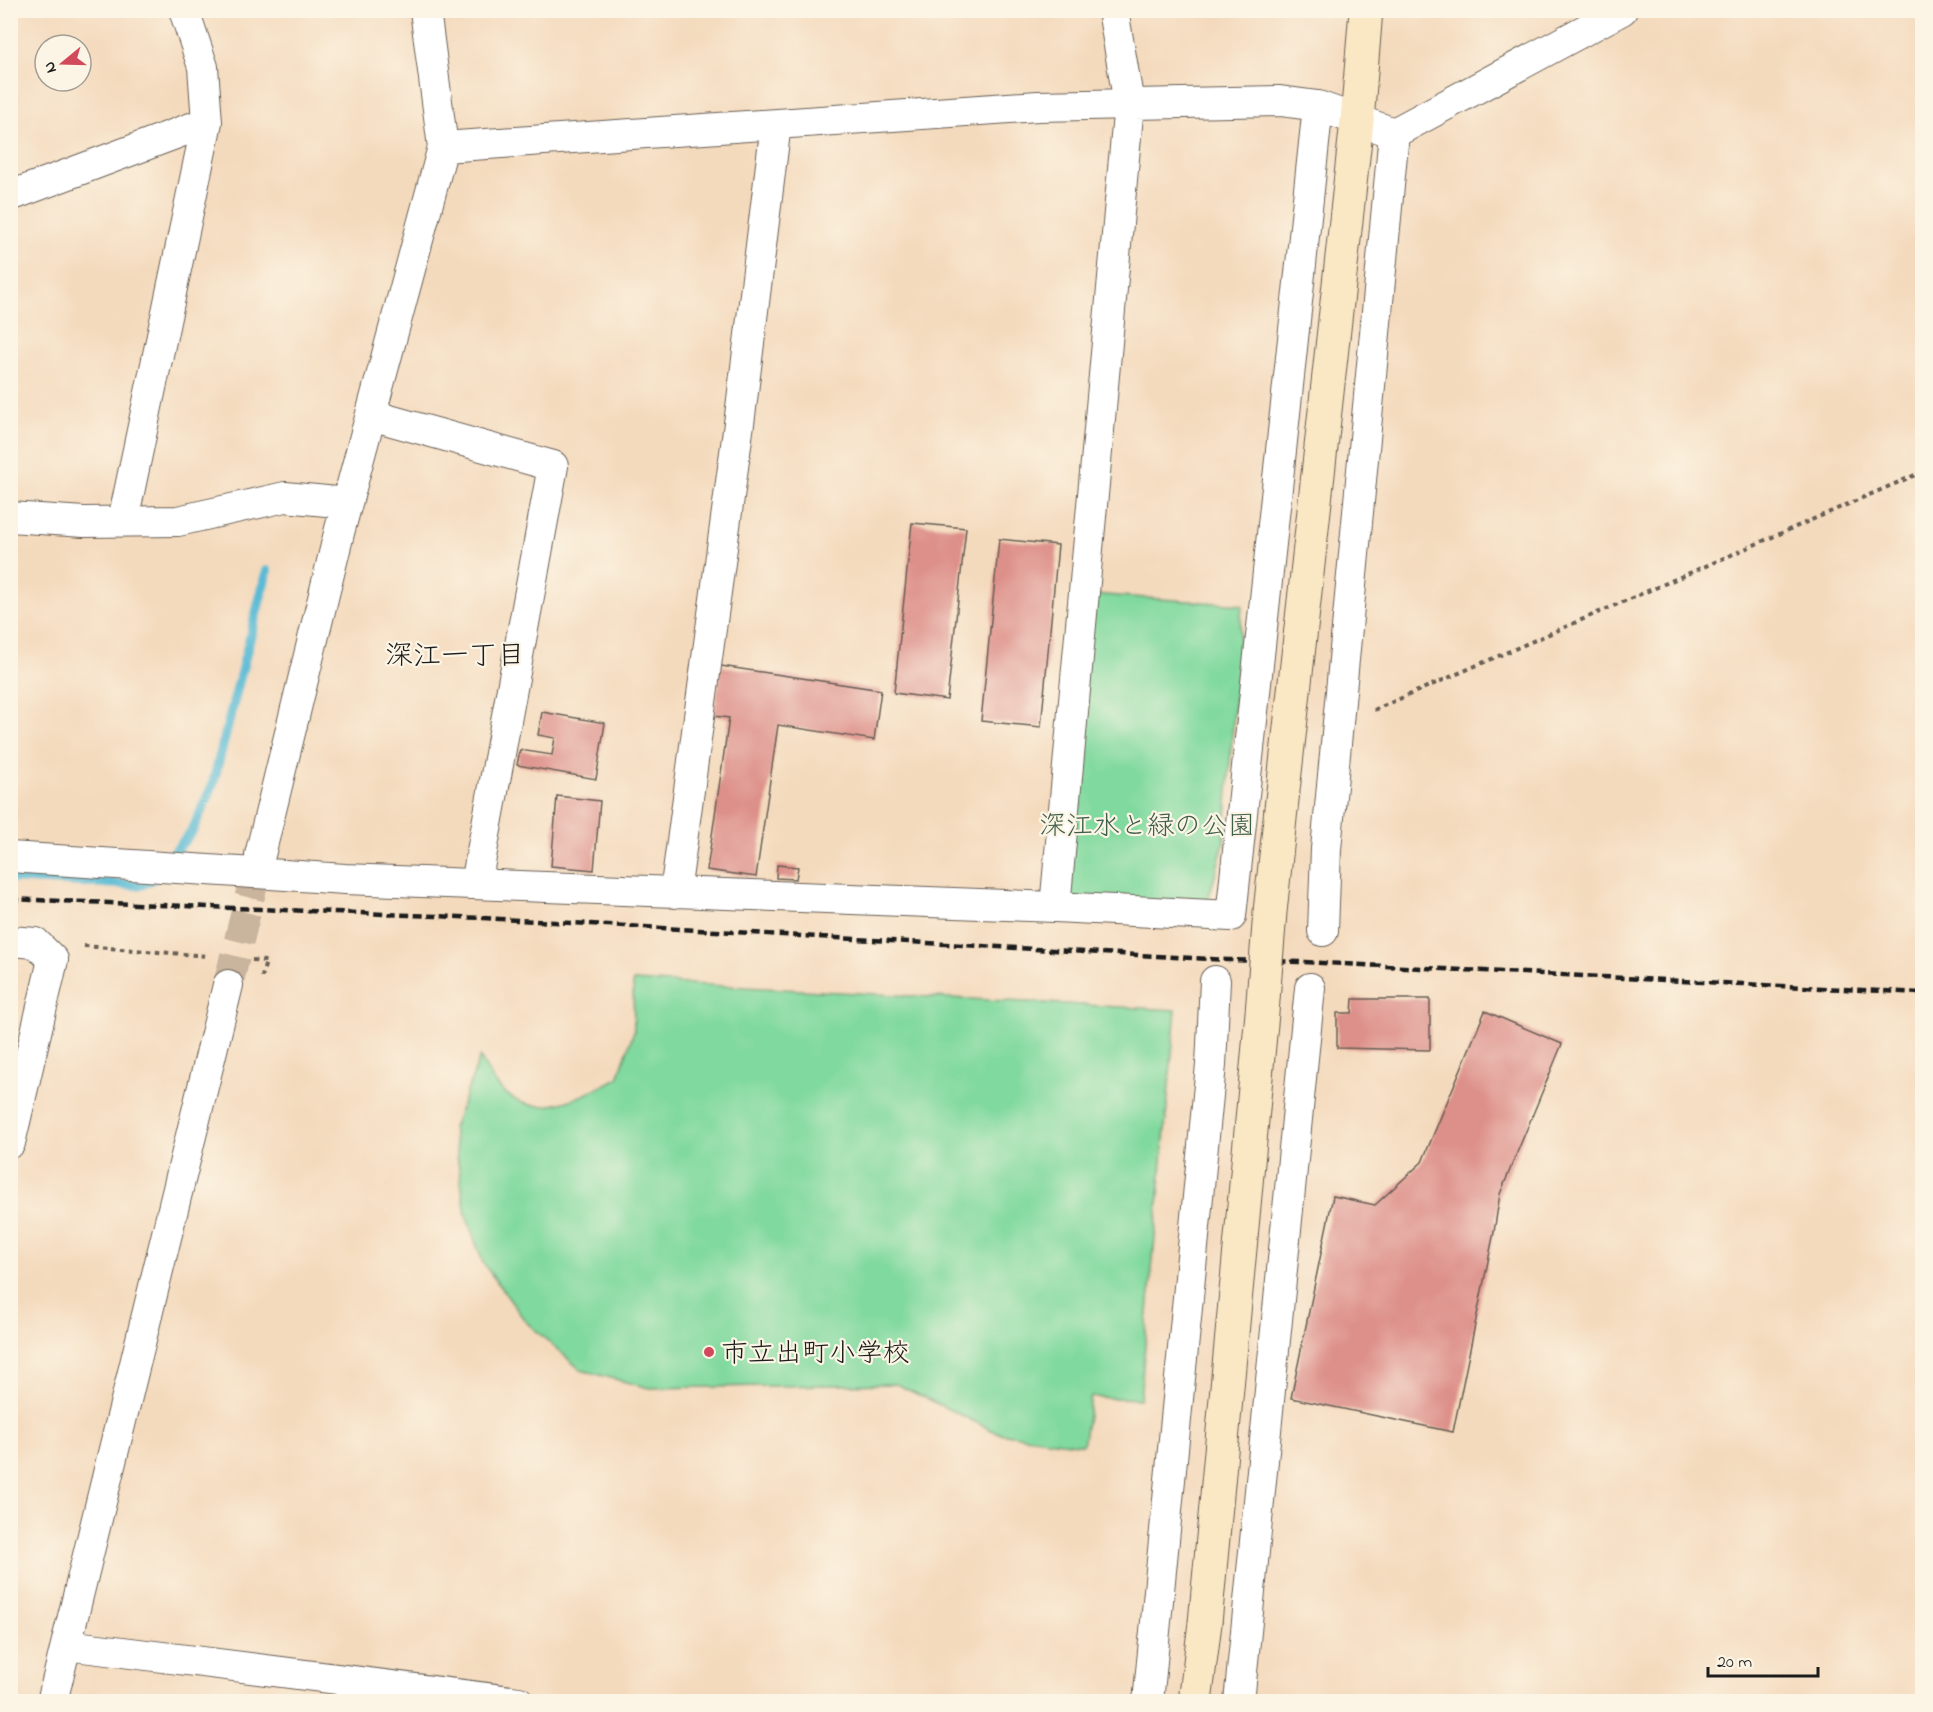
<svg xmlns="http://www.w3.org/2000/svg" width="1933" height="1712" font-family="'Indie Flower','Klee One',sans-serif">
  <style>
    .green { fill: #80d99e; stroke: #4e7a5d; stroke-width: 1.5 }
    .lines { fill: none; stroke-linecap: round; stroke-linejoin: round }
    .stream { stroke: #56bad4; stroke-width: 10 }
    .building { fill: #dd8f89 }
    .street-tunnel { stroke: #c9b49d; stroke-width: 30; stroke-dasharray: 30 15; stroke-linecap: butt }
    .street-casing { stroke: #685e54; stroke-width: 32 }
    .secondary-casing { stroke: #685e54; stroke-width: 35 }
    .path { stroke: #685e54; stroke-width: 4; stroke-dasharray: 4.5 4.5; stroke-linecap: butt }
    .street { stroke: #fff; stroke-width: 30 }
    .secondary { stroke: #fae7c3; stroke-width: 33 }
    .rail { stroke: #1c1c1c; stroke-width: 4.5; stroke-dasharray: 9 4.5; stroke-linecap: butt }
    .secondary-bridge-casing { stroke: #685e54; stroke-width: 35; stroke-linecap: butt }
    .secondary-bridge { stroke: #fae7c3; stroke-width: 33 }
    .poi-dot { fill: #d1495b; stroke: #fcf5e5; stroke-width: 2 }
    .labels { text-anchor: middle; stroke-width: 4.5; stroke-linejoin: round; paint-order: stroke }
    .park-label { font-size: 27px; fill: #3f5e4a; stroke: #fcf5e5 }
    .poi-label { font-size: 27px; fill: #1c1c1c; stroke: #fcf5e5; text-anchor: start }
    .neighbourhood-label { font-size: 28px; fill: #1c1c1c; stroke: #fcf5e5 }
  </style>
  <rect width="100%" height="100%" fill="#fcf5e5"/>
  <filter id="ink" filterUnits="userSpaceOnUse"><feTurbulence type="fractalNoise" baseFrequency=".0167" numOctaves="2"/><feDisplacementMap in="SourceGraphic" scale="12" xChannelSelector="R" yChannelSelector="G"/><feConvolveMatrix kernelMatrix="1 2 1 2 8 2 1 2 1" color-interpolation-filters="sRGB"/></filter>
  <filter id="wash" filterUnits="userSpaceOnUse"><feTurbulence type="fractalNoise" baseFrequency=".008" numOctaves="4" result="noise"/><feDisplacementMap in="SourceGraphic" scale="24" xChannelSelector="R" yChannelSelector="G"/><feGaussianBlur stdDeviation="1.35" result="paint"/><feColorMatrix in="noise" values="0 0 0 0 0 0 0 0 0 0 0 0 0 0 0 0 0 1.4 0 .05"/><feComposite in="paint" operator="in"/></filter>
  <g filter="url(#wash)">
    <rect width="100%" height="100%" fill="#f4dabd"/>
    <!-- green -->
    <path class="green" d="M1091,594L1242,605L1224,843L1206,908L1066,901Z
      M633,981L1176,1010L1140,1399L1091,1397L1083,1445L998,1433L896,1384L649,1388L581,1370L526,1322L483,1263L466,1215L453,1128L480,1057C486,1067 492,1081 501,1089C536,1124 582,1096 618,1078L634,1031Z"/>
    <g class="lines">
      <!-- stream -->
      <path class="stream" d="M10,878L141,885L151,880L192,831L212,787L267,571"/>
    </g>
    <g id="blocks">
      <!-- building -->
      <path class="building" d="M912,523L966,528L947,700L894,693Z
        M999,539L1058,545L1041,727L981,721Z
        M721,666L881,690L874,740L778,725L756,877L707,870L729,718L714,716Z
        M542,712L605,723L596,779L517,765L520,750L552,755L555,738L538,735Z
        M557,796L600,801L594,870L551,866Z
        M777,865L798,867L796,879L776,878Z
        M1353,999H1430V1050L1337,1048V1013H1352Z
        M1485,1011L1562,1044L1500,1194L1494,1232L1453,1432L1291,1398L1333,1196L1375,1205L1422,1162Z"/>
    </g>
  </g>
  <g filter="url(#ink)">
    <use href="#blocks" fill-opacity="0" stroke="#685e54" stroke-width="1.5"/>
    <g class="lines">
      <!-- street-tunnel -->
      <path class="street-tunnel" d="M228,985L260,855"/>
      <defs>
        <path id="street" d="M443,147L1038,106L1280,101L1318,106L1394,133L1622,10
          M10,196L207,122
          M371,415L553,466L476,884
          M10,517L84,522L178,521L285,497L347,503
          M123,521L207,122L203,67L184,10
          M260,855L340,529L443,147L425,10
          M10,857L345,879L1055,907L1231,916L1318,106
          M675,893L740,416L776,124
          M1055,907L1129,104L1113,10
          M1323,931L1326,849L1394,133
          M10,941L36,943L53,960L10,1143
          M67,1645L519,1702
          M52,1702L228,985
          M1148,1702L1211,1065L1215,981
          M1239,1702L1310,988"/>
        <path id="secondary" d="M1281,809L1357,121L1366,10
          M1195,1702L1205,1623"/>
      </defs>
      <!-- street casing -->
      <use href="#street" class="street-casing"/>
      <!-- secondary casing -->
      <use href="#secondary" class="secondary-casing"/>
      <!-- path -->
      <path class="path" d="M1374,710L1922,472
        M84,946L208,956
        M252,960L266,961L262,977"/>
      <!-- street -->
      <use href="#street" class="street"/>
      <!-- secondary -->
      <use href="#secondary" class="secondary"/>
      <!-- rail -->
      <path class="rail" d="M10,899L484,918L1228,960L1304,962L1922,993"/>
      <defs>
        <path id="secondary-bridge" d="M1205,1623L1262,1013L1270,912L1281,809"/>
      </defs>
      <!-- secondary-bridge casing -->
      <use href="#secondary-bridge" class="secondary-bridge-casing"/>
      <!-- secondary-bridge -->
      <use href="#secondary-bridge" class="secondary-bridge"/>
    </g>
  </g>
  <!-- markers -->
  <circle class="poi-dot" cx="709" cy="1352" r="6"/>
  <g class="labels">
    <!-- park labels -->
    <g class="park-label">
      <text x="1147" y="834">深江水と緑の公園</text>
    </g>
    <!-- poi labels -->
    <g class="poi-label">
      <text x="721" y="1361">市立出町小学校</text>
    </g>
    <!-- neighbourhood labels -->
    <g class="neighbourhood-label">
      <text x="455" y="664">深江一丁目</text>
    </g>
  </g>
  <!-- margin -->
  <rect width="1933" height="1712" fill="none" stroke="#fcf5e5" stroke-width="36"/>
  <!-- north arrow -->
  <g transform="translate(63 63) rotate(251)"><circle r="28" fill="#fcf5e5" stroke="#a29e95" stroke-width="1.5"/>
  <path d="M0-4.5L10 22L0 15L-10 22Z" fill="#d1495b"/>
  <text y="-9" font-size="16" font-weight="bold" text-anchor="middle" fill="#1c1c1c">N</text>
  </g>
  <!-- scale -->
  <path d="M1708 1667v9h110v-9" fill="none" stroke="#1c1c1c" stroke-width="3"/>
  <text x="1717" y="1667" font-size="18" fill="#1c1c1c" stroke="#fcf5e5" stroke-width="4.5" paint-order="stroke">20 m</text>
</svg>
